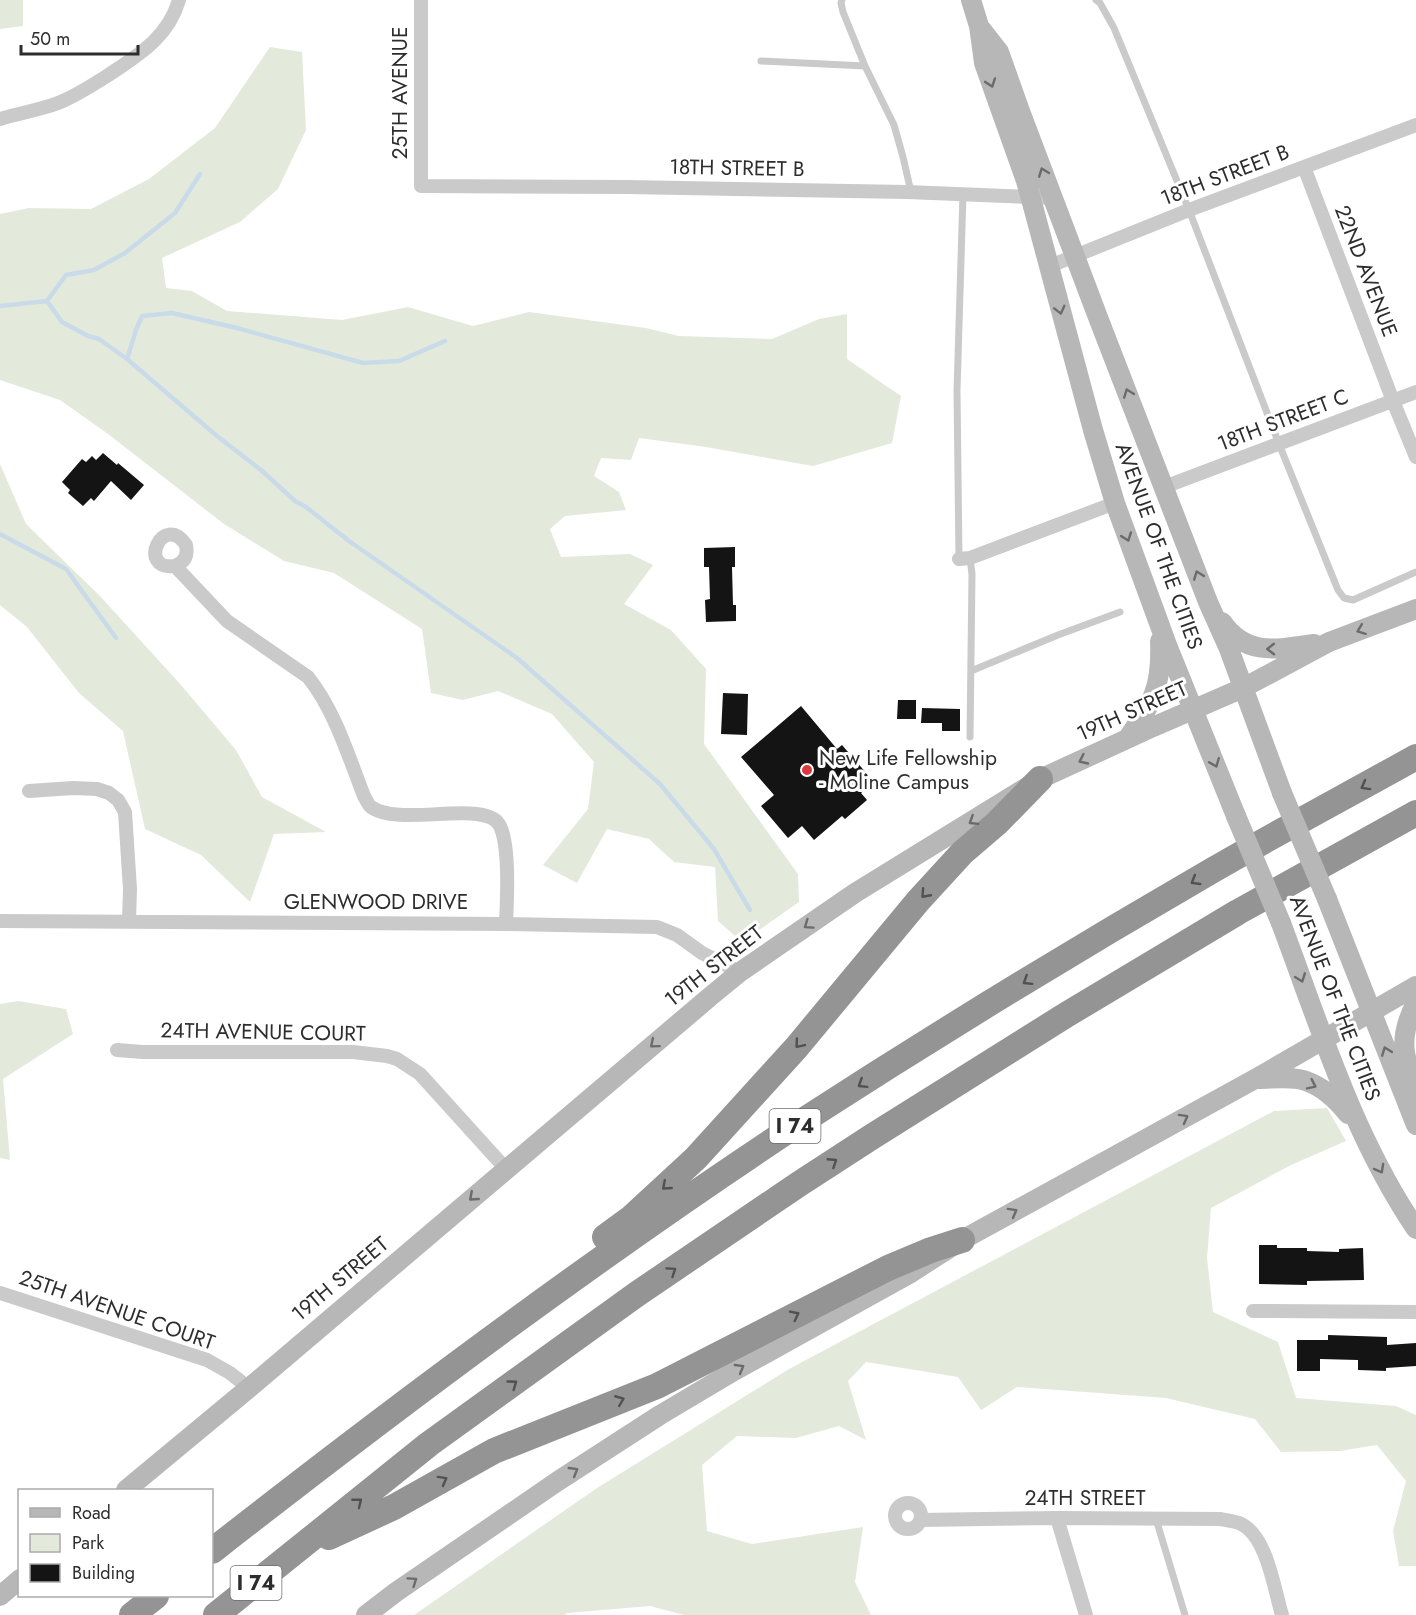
<svg xmlns="http://www.w3.org/2000/svg" width="1416" height="1615" font-family="Jost,sans-serif">
  <style>
    .green { fill: #e3eadc }
    .lines { fill: none; stroke-linecap: round; stroke-linejoin: round }
    .stream { stroke: #c9dbe9; stroke-width: 4.5 }
    .building { fill: #141414 }
    .lane { stroke: #cacaca; stroke-width: 7 }
    .street { stroke: #cacaca; stroke-width: 14 }
    .secondary { stroke: #b7b7b7; stroke-width: 20 }
    .highway { stroke: #949494; stroke-width: 26 }
    .secondary-bridge { stroke: #b7b7b7; stroke-width: 20 }
    .oneway { stroke: #6b6b6b }
    .oneway2 { stroke: #515151 }
    .poi-dot { fill: #da3940; stroke: #fff; stroke-width: 2 }
    .labels { text-anchor: middle; stroke-width: 6; stroke-linejoin: round; paint-order: stroke }
    .shield { fill: #fff; stroke: #6c6c6c; stroke-width: 1.5 }
    .shield-label { font-size: 20px; font-weight: bold; fill: #2d2d2d }
    .street-label { font-size: 21px; fill: #2d2d2d; stroke: #fff }
    .poi-label { font-size: 21px; fill: #2d2d2d; stroke: #fff; text-anchor: start }
  </style>
  <rect width="100%" height="100%" fill="#fff"/>
  <!-- green -->
  <path class="green" d="M0,0H23V26L0,29Z
    M270,47L302,52L306,130L278,189L240,222L162,258L166,288L192,291L227,311L342,320L408,307L473,326L529,312L646,328L679,336L772,339L819,319L847,314V359L901,396L892,443L813,466L706,447L639,438L631,460L601,458L594,476L619,492L626,510L565,516L550,529L561,557L630,554L653,565L624,604L671,630L706,669L704,744L798,874L799,902L742,942L718,921L715,867L674,862L649,839L607,829L577,883L543,865L588,809L594,762L552,714L498,691L463,700L431,693L422,629L334,573L284,561L224,524L108,434L60,400L0,380V214L29,208L91,209L149,179L215,128Z
    M0,464L26,524L100,596L181,685L236,750L262,797L326,832L274,834L250,902L201,855L145,829L123,731L79,693L27,627L0,605Z
    M18,1001L66,1009L73,1034L3,1079L10,1160L0,1158V1004Z
    M1327,1108L1346,1141L1291,1165L1211,1208L1207,1258L1213,1312L1278,1342L1296,1398L1396,1406L1416,1415V1566H1399L1393,1531L1406,1481L1377,1445L1340,1451L1281,1452L1255,1419L1166,1398L1017,1387L981,1410L958,1377L866,1362L848,1381L866,1440L839,1426L796,1438L737,1436L702,1465L707,1531L752,1544L863,1527L855,1582L871,1615H684L650,1606L567,1613L565,1615H414L597,1488L789,1369L1274,1111Z"/>
  <g class="lines">
    <!-- stream -->
    <path class="stream" d="M47,301L66,275L94,270L125,253L175,213L200,174
      M0,306L47,301L62,322L88,336L99,339L127,359L217,436L261,470L295,501L306,507L349,541L517,658L660,784L714,849L750,910
      M127,359L136,330L142,316L172,313L237,328L363,363L399,361L445,341
      M0,534L66,569L116,638"/>
  </g>
  <!-- building -->
  <path class="building" d="M103,453L117,465L118,463L144,485L131,500L111,481L94,501L91,498L83,506L68,493L70,490L62,482L82,459L86,462L92,456L96,460Z
    M735,547V567H732L733,605H736V621L706,622L705,600L710,599L709,567H704V548Z
    M723,693L748,694L747,735L721,734Z
    M898,700H916V719H897Z
    M801,706L837,749L842,745L874,782L861,793L867,800L845,819L842,816L814,840L802,826L788,838L761,806L774,795L741,757Z
    M922,708L960,709V731H942V723H921Z
    M1259,1245H1277V1248H1307V1251L1339,1252V1249L1363,1248L1364,1280L1307,1281V1285L1259,1284Z
    M1328,1335L1387,1337V1345L1416,1343V1366L1386,1368V1371L1358,1370V1360L1320,1359V1371H1297V1340H1328Z"/>
  <g class="lines">
    <!-- lane -->
    <path class="lane" d="M842,0L841,3L843,12L865,66L894,125L903,157L911,192
      M1096,0L1100,3L1114,28L1189,210L1279,444L1338,590L1344,598L1353,600L1416,572
      M761,61L865,66
      M970,558L972,574L970,737
      M959,559L957,391L963,194
      M971,671L1058,635L1120,612
      M1156,1519L1185,1615"/>
    <!-- street -->
    <path class="street" d="M421,0V186L627,187L907,192L1053,198
      M0,119C19,113 40,110 58,103C76,96 92,85 107,76C138,55 168,38 179,0
      M1304,167L1393,401L1416,457
      M1050,266L1189,210L1416,125
      M1164,487L1416,392
      M959,559L970,558L1115,503
      M175,566C136,571 163,511 186,545C188,555 185,562 175,566L227,621L308,677C335,711 348,755 364,796C366,799 368,805 371,807C400,828 487,798 500,826C510,847 507,900 506,924
      M29,791L73,788L97,789L109,793L118,800L125,812L130,889L129,921
      M0,921L506,924L657,927L677,935L702,953L740,972
      M117,1050L143,1052H353L387,1056L397,1059L420,1074L506,1169
      M0,1293L207,1360L230,1373L249,1388
      M1253,1311L1416,1312
      M895 1516a13 13 0 1 1 26 0a13 13 0 1 1-26 0Z
      M1057,1518L1086,1615
      M920,1520L1057,1518L1220,1519C1226,1520 1233,1521 1239,1523C1267,1534 1274,1589 1282,1615"/>
    <!-- secondary -->
    <path class="secondary" d="M971,0L979,26L984,63L1026,181L1034,210L1093,430L1115,503L1167,645L1236,816
      M981,29L999,52L1020,111L1099,320L1208,602L1229,649L1282,793
      M1222,622C1246,657 1278,649 1314,644
      M1128,738C1153,701 1162,688 1160,641
      M1327,899L1416,1125
      M1281,923C1320,1027 1353,1136 1416,1229
      M1416,1003C1398,1037 1403,1055 1416,1090
      M1258,1079C1273,1079 1292,1076 1306,1081C1323,1087 1337,1100 1348,1114
      M126,1490L249,1388L712,995L740,972L855,893L1040,779L1153,727L1243,688L1329,642L1416,609
      M0,1596L20,1579
      M366,1615L396,1592L558,1481L660,1415L734,1371L909,1274L962,1240L1255,1079L1416,986"/>
    <!-- highway -->
    <path class="highway" d="M605,1237L631,1218L696,1158L796,1048L918,901L962,853L997,823L1040,779
      M329,1537L394,1507L494,1451L657,1386L888,1268L931,1250L962,1240
      M212,1551C402,1402 596,1257 798,1124C934,1036 1073,951 1213,870C1280,831 1348,795 1416,757
      M132,1615L156,1596
      M216,1615L429,1444L637,1294L799,1184L873,1136L1066,1015L1238,912L1416,813"/>
    <!-- secondary-bridge -->
    <path class="secondary-bridge" d="M1282,793L1327,899
      M1236,816L1281,923"/>
  </g>
  <!-- one-way arrows -->
  <defs><path id="oneway-chevron" d="M-2-3.5L2.5 0L-2 3.5" fill="none" stroke-width="1.6" stroke-linecap="round" stroke-linejoin="round" transform="scale(1.5)"/></defs>
  <g class="oneway">
    <use href="#oneway-chevron" transform="translate(991 83) rotate(71)"/>
    <use href="#oneway-chevron" transform="translate(1043 172) rotate(-111)"/>
    <use href="#oneway-chevron" transform="translate(1060 310) rotate(76)"/>
    <use href="#oneway-chevron" transform="translate(1128 393) rotate(-111)"/>
    <use href="#oneway-chevron" transform="translate(1127 537) rotate(70)"/>
    <use href="#oneway-chevron" transform="translate(1198 575) rotate(-111)"/>
    <use href="#oneway-chevron" transform="translate(1361 630) rotate(159)"/>
    <use href="#oneway-chevron" transform="translate(1271 649) rotate(180)"/>
    <use href="#oneway-chevron" transform="translate(1083 760) rotate(155)"/>
    <use href="#oneway-chevron" transform="translate(1215 763) rotate(68)"/>
    <use href="#oneway-chevron" transform="translate(973 821) rotate(148)"/>
    <use href="#oneway-chevron" transform="translate(808 925) rotate(145)"/>
    <use href="#oneway-chevron" transform="translate(1301 978) rotate(69)"/>
    <use href="#oneway-chevron" transform="translate(654 1044) rotate(140)"/>
    <use href="#oneway-chevron" transform="translate(1386 1051) rotate(-111)"/>
    <use href="#oneway-chevron" transform="translate(1312 1085) rotate(26)"/>
    <use href="#oneway-chevron" transform="translate(1184 1118) rotate(-29)"/>
    <use href="#oneway-chevron" transform="translate(1380 1169) rotate(61)"/>
    <use href="#oneway-chevron" transform="translate(473 1197) rotate(139)"/>
    <use href="#oneway-chevron" transform="translate(1013 1212) rotate(-29)"/>
    <use href="#oneway-chevron" transform="translate(740 1368) rotate(-30)"/>
    <use href="#oneway-chevron" transform="translate(574 1471) rotate(-31)"/>
    <use href="#oneway-chevron" transform="translate(413 1581) rotate(-35)"/>
  </g>
  <g class="oneway2">
    <use href="#oneway-chevron" transform="translate(1365 786) rotate(151)"/>
    <use href="#oneway-chevron" transform="translate(1195 881) rotate(149)"/>
    <use href="#oneway-chevron" transform="translate(925 894) rotate(132)"/>
    <use href="#oneway-chevron" transform="translate(1027 981) rotate(148)"/>
    <use href="#oneway-chevron" transform="translate(799 1044) rotate(130)"/>
    <use href="#oneway-chevron" transform="translate(862 1084) rotate(148)"/>
    <use href="#oneway-chevron" transform="translate(833 1162) rotate(-33)"/>
    <use href="#oneway-chevron" transform="translate(666 1186) rotate(139)"/>
    <use href="#oneway-chevron" transform="translate(672 1271) rotate(-34)"/>
    <use href="#oneway-chevron" transform="translate(795 1315) rotate(-27)"/>
    <use href="#oneway-chevron" transform="translate(513 1384) rotate(-36)"/>
    <use href="#oneway-chevron" transform="translate(620 1400) rotate(-22)"/>
    <use href="#oneway-chevron" transform="translate(443 1480) rotate(-29)"/>
    <use href="#oneway-chevron" transform="translate(358 1502) rotate(-39)"/>
  </g>
  <!-- markers -->
  <circle class="poi-dot" cx="807" cy="770" r="6"/>
  <g class="labels">
    <!-- shield labels -->
    <g class="shield">
      <rect x="769.5" y="1109" width="51" height="34" rx="4.5"/>
      <rect x="230.5" y="1566" width="51" height="34" rx="4.5"/>
    </g>
    <g class="shield-label">
      <text x="795" y="1133">I 74</text>
      <text x="256" y="1590">I 74</text>
    </g>
    <!-- street labels -->
    <g class="street-label">
      <text transform="translate(400 93) rotate(-90)" y="7">25TH AVENUE</text>
      <text transform="translate(737 168) rotate(1)" y="7">18TH STREET B</text>
      <text transform="translate(1225 175) rotate(-21)" y="7">18TH STREET B</text>
      <text transform="translate(1366 271) rotate(69)" y="7">22ND AVENUE</text>
      <text transform="translate(1283 420) rotate(-21)" y="7">18TH STREET C</text>
      <text transform="translate(1159 546) rotate(70)" y="7">AVENUE OF THE CITIES</text>
      <text transform="translate(1132 711) rotate(-24)" y="7">19TH STREET</text>
      <text x="376" y="909">GLENWOOD DRIVE</text>
      <text transform="translate(714 966) rotate(-38)" y="7">19TH STREET</text>
      <text transform="translate(1335 998) rotate(69)" y="7">AVENUE OF THE CITIES</text>
      <text transform="translate(263 1032) rotate(1)" y="7">24TH AVENUE COURT</text>
      <text transform="translate(340 1279) rotate(-40)" y="7">19TH STREET</text>
      <text transform="translate(117 1310) rotate(19)" y="7">25TH AVENUE COURT</text>
      <text x="1085" y="1505">24TH STREET</text>
    </g>
    <!-- poi labels -->
    <g class="poi-label">
      <text x="819" y="765">New Life Fellowship<tspan x="819" dy="24">- Moline Campus</tspan></text>
    </g>
  </g>
  <!-- legend -->
  <rect x="18" y="1489" width="195" height="108" fill="#ffffff" stroke="#ababab" stroke-width="1.5"/>
  <rect x="30" y="1508" width="30" height="9" fill="#b7b7b7" stroke="#ababab" stroke-width="1.5"/>
  <text x="72" y="1519" font-size="18" fill="#2d2d2d">Road</text>
  <rect x="30" y="1534" width="30" height="18" fill="#e3eadc" stroke="#ababab" stroke-width="1.5"/>
  <text x="72" y="1549" font-size="18" fill="#2d2d2d">Park</text>
  <rect x="30" y="1564" width="30" height="18" fill="#141414" stroke="#ababab" stroke-width="1.5"/>
  <text x="72" y="1579" font-size="18" fill="#2d2d2d">Building</text>
  <!-- scale -->
  <path d="M21 45v9h117v-9" fill="none" stroke="#2d2d2d" stroke-width="3"/>
  <text x="30" y="45" font-size="18" fill="#2d2d2d" stroke="#ffffff" stroke-width="4.5" paint-order="stroke">50 m</text>
</svg>
